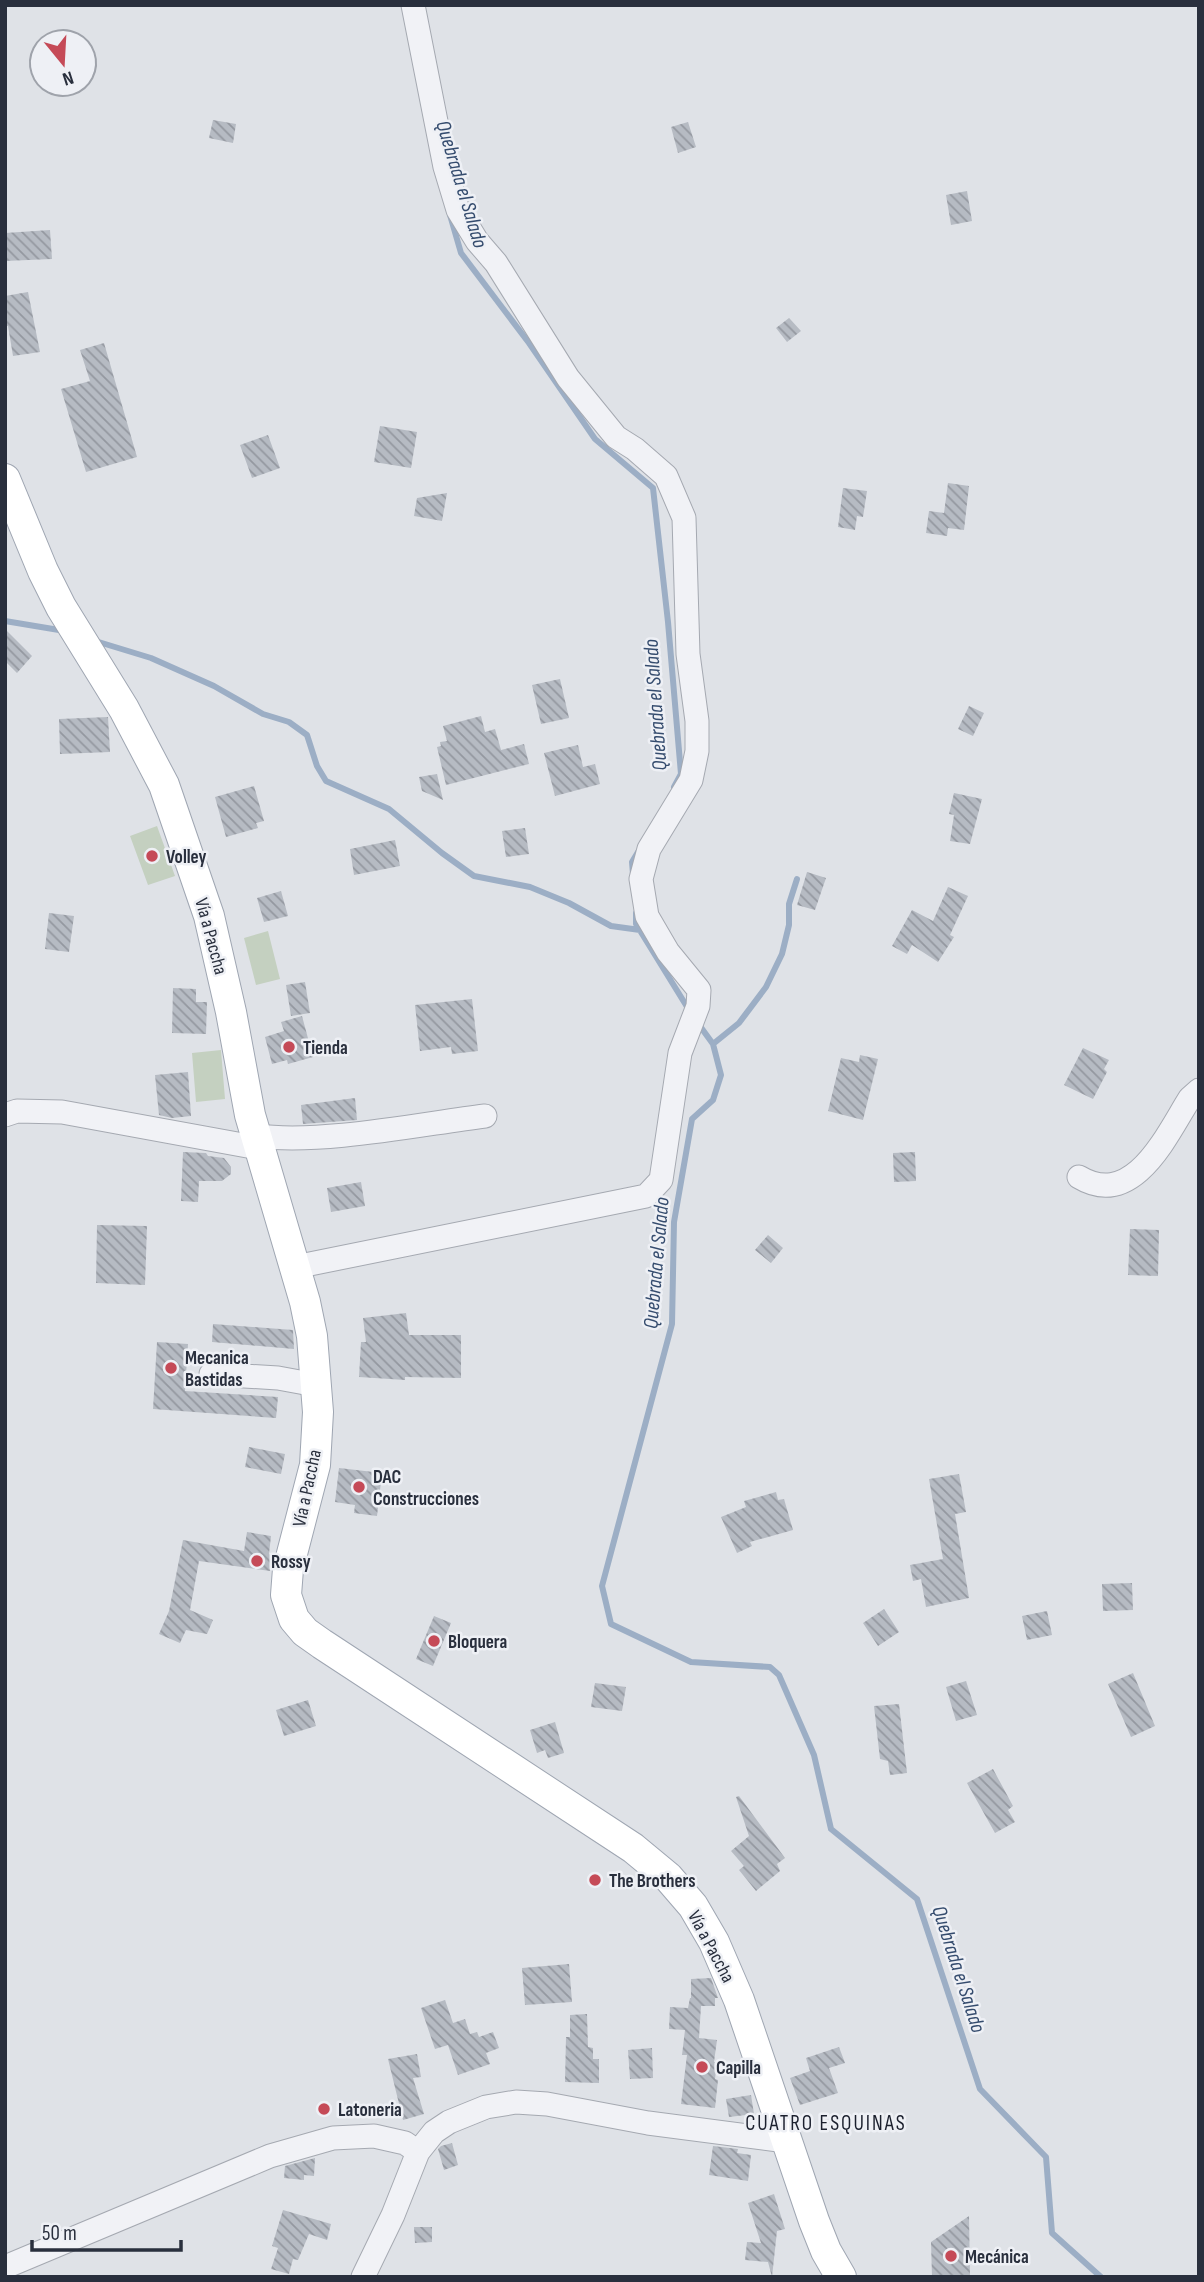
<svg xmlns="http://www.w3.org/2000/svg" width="1204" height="2282" font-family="'Sofia Sans Condensed',sans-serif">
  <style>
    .park { fill: #c4d0c0 }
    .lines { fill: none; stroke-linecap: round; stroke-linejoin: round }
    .stream { stroke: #9caec5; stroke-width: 6 }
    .building { fill: url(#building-back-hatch) }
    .minor-casing { stroke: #a5a9b1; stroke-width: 25 }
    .major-casing { stroke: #9fa6b2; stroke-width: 32 }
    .minor { stroke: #f1f2f6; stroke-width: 23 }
    .major { stroke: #fff; stroke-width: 30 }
    .poi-dot { fill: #c54a57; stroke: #eef0f5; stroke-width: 2.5 }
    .labels { text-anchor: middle; stroke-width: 5; stroke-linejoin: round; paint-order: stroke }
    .poi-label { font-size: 19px; font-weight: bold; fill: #292f3d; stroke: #eef0f5; text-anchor: start }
    .street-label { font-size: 19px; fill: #292f3d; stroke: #eef0f5 }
    .water-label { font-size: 21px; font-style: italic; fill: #354c6e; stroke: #eef0f5 }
    .neighbourhood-label { font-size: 21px; letter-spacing: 2px; fill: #1b202e; stroke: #eef0f5 }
  </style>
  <defs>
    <pattern id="building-back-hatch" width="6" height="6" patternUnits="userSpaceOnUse" patternTransform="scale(1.75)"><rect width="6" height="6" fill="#b6bbc3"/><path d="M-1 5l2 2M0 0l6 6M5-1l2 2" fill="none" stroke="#9498a0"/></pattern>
  </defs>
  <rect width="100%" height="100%" fill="#dfe2e7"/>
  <!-- park -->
  <path class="park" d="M157,826L175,876L148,885L130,836Z
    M268,931L280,979L256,985L244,938Z
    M221,1050L225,1099L196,1102L192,1053Z"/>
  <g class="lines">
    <!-- stream -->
    <path class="stream" d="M450,215L461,253L529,343L595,439L653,488L668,622L681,774L674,787
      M5,621L65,631
      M92,640L151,658L214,686L263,714L289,722L307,735L317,766L326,781L389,809L442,853L474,876L530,887L569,903L611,926L640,930
      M633,874L632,862L638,852
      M636,913V924L689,1010
      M697,1022L713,1044L721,1075L713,1100L692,1119L674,1222L672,1324L602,1586L611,1624L691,1662L770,1667L779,1675L814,1755L831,1829L917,1899L980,2089L1046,2157L1052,2233L1101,2277
      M713,1044L739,1023L766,987L782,954L789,925V904L797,879"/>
  </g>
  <!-- building -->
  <path class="building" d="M213,120L236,124L233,143L209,138Z
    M688,122L696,147L678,153L671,127Z
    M967,191L972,221L951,225L946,195Z
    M50,230L52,259L5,261V233Z
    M28,292L40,352L13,356L8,326H5V296Z
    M789,318L801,331L787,342L776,328Z
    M104,343L137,457L86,472L61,389L90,381L80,350Z
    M380,426L417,432L411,468L374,462Z
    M268,435L280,468L252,478L240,445Z
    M948,483L969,486L964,530L948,528L947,536L926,533L929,511L944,513Z
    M843,488L867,491L863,517L857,516L855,530L838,527Z
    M447,493L442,521L414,516L417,498Z
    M5,629L32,656L17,673L5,661Z
    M560,679L569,718L541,724L532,685Z
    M969,706L984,713L973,736L958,729Z
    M481,716L485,732L495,729L501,750L524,744L529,764L446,785L437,747L441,746L440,742L447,741L443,726Z
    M108,717L110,752L60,754L59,719Z
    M578,745L583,767L595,764L600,784L555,796L544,753Z
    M437,774L443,800L422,791L419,777Z
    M254,786L264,821L256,823L258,828L226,837L215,797Z
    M954,793L982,799L970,844L950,841L954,815L949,814Z
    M525,828L529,854L506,857L502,831Z
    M395,840L400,866L354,875L350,849Z
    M807,872L826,878L815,910L797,905Z
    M948,887L968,896L950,935L954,937L938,962L912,945L907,954L892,946L912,910L933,921Z
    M281,891L288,916L264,922L257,898Z
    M49,913L74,916L69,952L45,949Z
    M305,982L310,1013L291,1016L286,985Z
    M173,988L196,989V1002H207L206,1034L172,1033Z
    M472,999L478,1051L452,1054L451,1047L420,1051L415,1005Z
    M302,1016L313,1057L288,1064L287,1060L272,1064L265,1037L284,1031L281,1022Z
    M1083,1048L1109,1060L1104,1069L1107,1072L1093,1099L1064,1085Z
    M860,1055L878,1059L863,1120L828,1111L841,1058L859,1062Z
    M188,1072L191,1116L172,1118L159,1115L155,1075Z
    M355,1098L357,1120L303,1124L301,1105Z
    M183,1152L206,1153L208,1156L224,1158L231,1167V1174L222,1181H199L198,1202L181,1201Z
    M915,1152L916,1181L894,1182L893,1153Z
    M361,1182L365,1206L331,1212L327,1188Z
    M97,1225L147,1226L145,1285L96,1283Z
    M1130,1229L1159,1230L1158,1276L1128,1275Z
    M768,1235L783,1248L771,1263L755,1250Z
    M406,1313L409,1335H461V1378L405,1377V1380L359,1377L361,1342H366L363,1318Z
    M213,1324L293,1330L294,1349L212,1342Z
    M157,1342L188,1344L185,1391L278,1397L276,1418L153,1409Z
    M249,1447L285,1454L281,1474L245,1467Z
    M339,1468L382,1473L377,1516L354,1513L355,1505L335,1502Z
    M959,1474L966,1512L955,1514L969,1598L926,1607L921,1579L913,1581L910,1565L943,1559L929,1479Z
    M776,1492L778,1500L784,1499L793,1530L750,1542L752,1546L737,1553L721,1517L746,1507L744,1501Z
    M247,1532L271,1536L269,1554L273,1557L270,1571L199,1561L190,1610L213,1620L207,1634L186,1630L180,1643L159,1634L169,1611L183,1540L244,1551Z
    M1132,1583L1133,1610L1103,1611L1102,1584Z
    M884,1609L899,1632L878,1646L863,1623Z
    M1047,1611L1052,1635L1027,1640L1022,1616Z
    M434,1616L451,1623L433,1666L416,1659Z
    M1133,1673L1155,1726L1131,1737L1108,1684Z
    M966,1681L977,1715L956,1721L946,1687Z
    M595,1683L626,1687L622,1711L591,1707Z
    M308,1700L316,1726L284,1736L276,1710Z
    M899,1704L907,1773L890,1775L888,1761L880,1759L874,1706Z
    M555,1722L564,1753L548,1758L545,1750L537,1753L530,1730Z
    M993,1769L1013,1806L1008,1810L1015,1822L995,1833L967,1783Z
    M739,1796L785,1858L777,1864L780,1871L756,1891L739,1870L744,1866L731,1851L749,1836L736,1797Z
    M569,1964L572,2002L525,2005L522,1968Z
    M711,1978L718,1998H715V2006H701L699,2038L717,2040L714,2062H717L715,2079L718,2080L715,2108L681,2104L687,2055H682L685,2030L669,2029L670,2007L688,2008L690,1998H691V1979Z
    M445,2000L453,2023L465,2019L470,2034L477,2032L479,2037L493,2032L499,2048L486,2053L490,2064L458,2075L448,2045L435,2049L421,2008Z
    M587,2014L588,2047L593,2048V2059H599V2083L565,2082L566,2037H570V2015Z
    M839,2047L845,2063L829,2068L838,2093L800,2105L790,2078L810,2071L806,2058Z
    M652,2048L653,2078L630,2079L628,2050Z
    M417,2054L421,2077L413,2078L424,2114L403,2120L388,2059Z
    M751,2095L754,2114L729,2117L726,2099Z
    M452,2143L458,2165L444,2170L438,2149L441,2146Z
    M713,2146L738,2149L737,2153L751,2155L748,2181L709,2175Z
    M315,2158L314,2176L304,2175V2180L284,2178L285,2166Z
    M774,2194L785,2229L777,2231L772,2277L768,2262L745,2260L747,2242L761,2243L748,2203Z
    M283,2210L331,2224L327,2240L309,2234L298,2260L293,2259L289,2274L271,2269L278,2248L272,2246Z
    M969,2216L970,2277H932L931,2242Z
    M414,2227H432V2242L415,2243Z"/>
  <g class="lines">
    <defs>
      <path id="minor" d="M5,1115L17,1111L62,1112L259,1148
        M256,1136C325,1144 415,1125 485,1116
        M1079,1177C1134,1210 1167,1134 1190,1098L1199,1090
        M295,1267L646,1196L661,1180L680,1053L698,1006L699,990L668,952L647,916L641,879L649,849L691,780L697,751V721L688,654L684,518L666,476L635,449L616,437L568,378L496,263L477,241L458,210L445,167L413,5
        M211,1374L278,1378L316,1385
        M5,2267L270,2156L333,2138L374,2136L405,2143L418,2152
        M363,2277L393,2215L418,2152L434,2132L449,2122L486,2107L516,2102L547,2104L648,2123L786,2141"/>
      <path id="major" d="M5,479L43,571L61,607L124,709L164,785L209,916L231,1012L250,1115L305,1302L312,1336L318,1412L315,1465L288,1569L286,1595L294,1619L305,1632L322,1644L633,1848L668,1877L693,1906L714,1942L739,2000L814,2221L826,2251L841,2277"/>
    </defs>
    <!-- minor casing -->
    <use href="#minor" class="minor-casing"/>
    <!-- major casing -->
    <use href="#major" class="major-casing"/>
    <!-- minor -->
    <use href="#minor" class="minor"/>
    <!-- major -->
    <use href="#major" class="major"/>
  </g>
  <!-- markers -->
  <g class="poi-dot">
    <circle cx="152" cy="856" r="7"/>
    <circle cx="289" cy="1047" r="7"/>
    <circle cx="171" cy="1368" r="7"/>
    <circle cx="359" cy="1487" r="7"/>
    <circle cx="257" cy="1561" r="7"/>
    <circle cx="434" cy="1641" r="7"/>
    <circle cx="595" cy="1880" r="7"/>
    <circle cx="702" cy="2067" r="7"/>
    <circle cx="324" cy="2109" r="7"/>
    <circle cx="951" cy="2256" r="7"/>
  </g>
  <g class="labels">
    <!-- poi labels -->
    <g class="poi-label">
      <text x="166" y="863">Volley</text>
      <text x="303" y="1054">Tienda</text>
      <text x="185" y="1364">Mecanica<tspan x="185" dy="22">Bastidas</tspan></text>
      <text x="373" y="1483">DAC<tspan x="373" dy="22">Construcciones</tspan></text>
      <text x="271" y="1568">Rossy</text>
      <text x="448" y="1648">Bloquera</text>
      <text x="609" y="1887">The Brothers</text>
      <text x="716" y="2074">Capilla</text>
      <text x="338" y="2116">Latoneria</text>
      <text x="965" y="2263">Mecánica</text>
    </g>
    <!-- street labels -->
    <g class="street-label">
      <text transform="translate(212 936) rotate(75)" y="7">Vía a Paccha</text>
      <text transform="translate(306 1488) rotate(-78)" y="7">Vía a Paccha</text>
      <text transform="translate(712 1946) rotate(62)" y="7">Vía a Paccha</text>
    </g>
    <!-- water labels -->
    <g class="water-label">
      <text transform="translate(462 184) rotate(73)" y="7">Quebrada el Salado</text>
      <text transform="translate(655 705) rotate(-94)" y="7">Quebrada el Salado</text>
      <text transform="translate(656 1263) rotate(-85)" y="7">Quebrada el Salado</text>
      <text transform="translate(959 1969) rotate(72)" y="7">Quebrada el Salado</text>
    </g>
    <!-- neighbourhood labels -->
    <g class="neighbourhood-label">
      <text x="826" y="2130">CUATRO ESQUINAS</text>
    </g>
  </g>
  <!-- border -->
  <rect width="1204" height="2282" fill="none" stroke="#292f3d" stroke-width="14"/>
  <!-- north arrow -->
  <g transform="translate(63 63) rotate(162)"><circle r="33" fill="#eef0f5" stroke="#9fa3ab" stroke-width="2"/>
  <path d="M0-5L12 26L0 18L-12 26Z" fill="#c54a57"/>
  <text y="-10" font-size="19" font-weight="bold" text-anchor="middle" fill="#292f3d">N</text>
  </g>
  <!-- scale -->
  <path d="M32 2240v10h149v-10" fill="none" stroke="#292f3d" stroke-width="3.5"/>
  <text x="42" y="2240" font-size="21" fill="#292f3d" stroke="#eef0f5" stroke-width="5" paint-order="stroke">50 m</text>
</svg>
